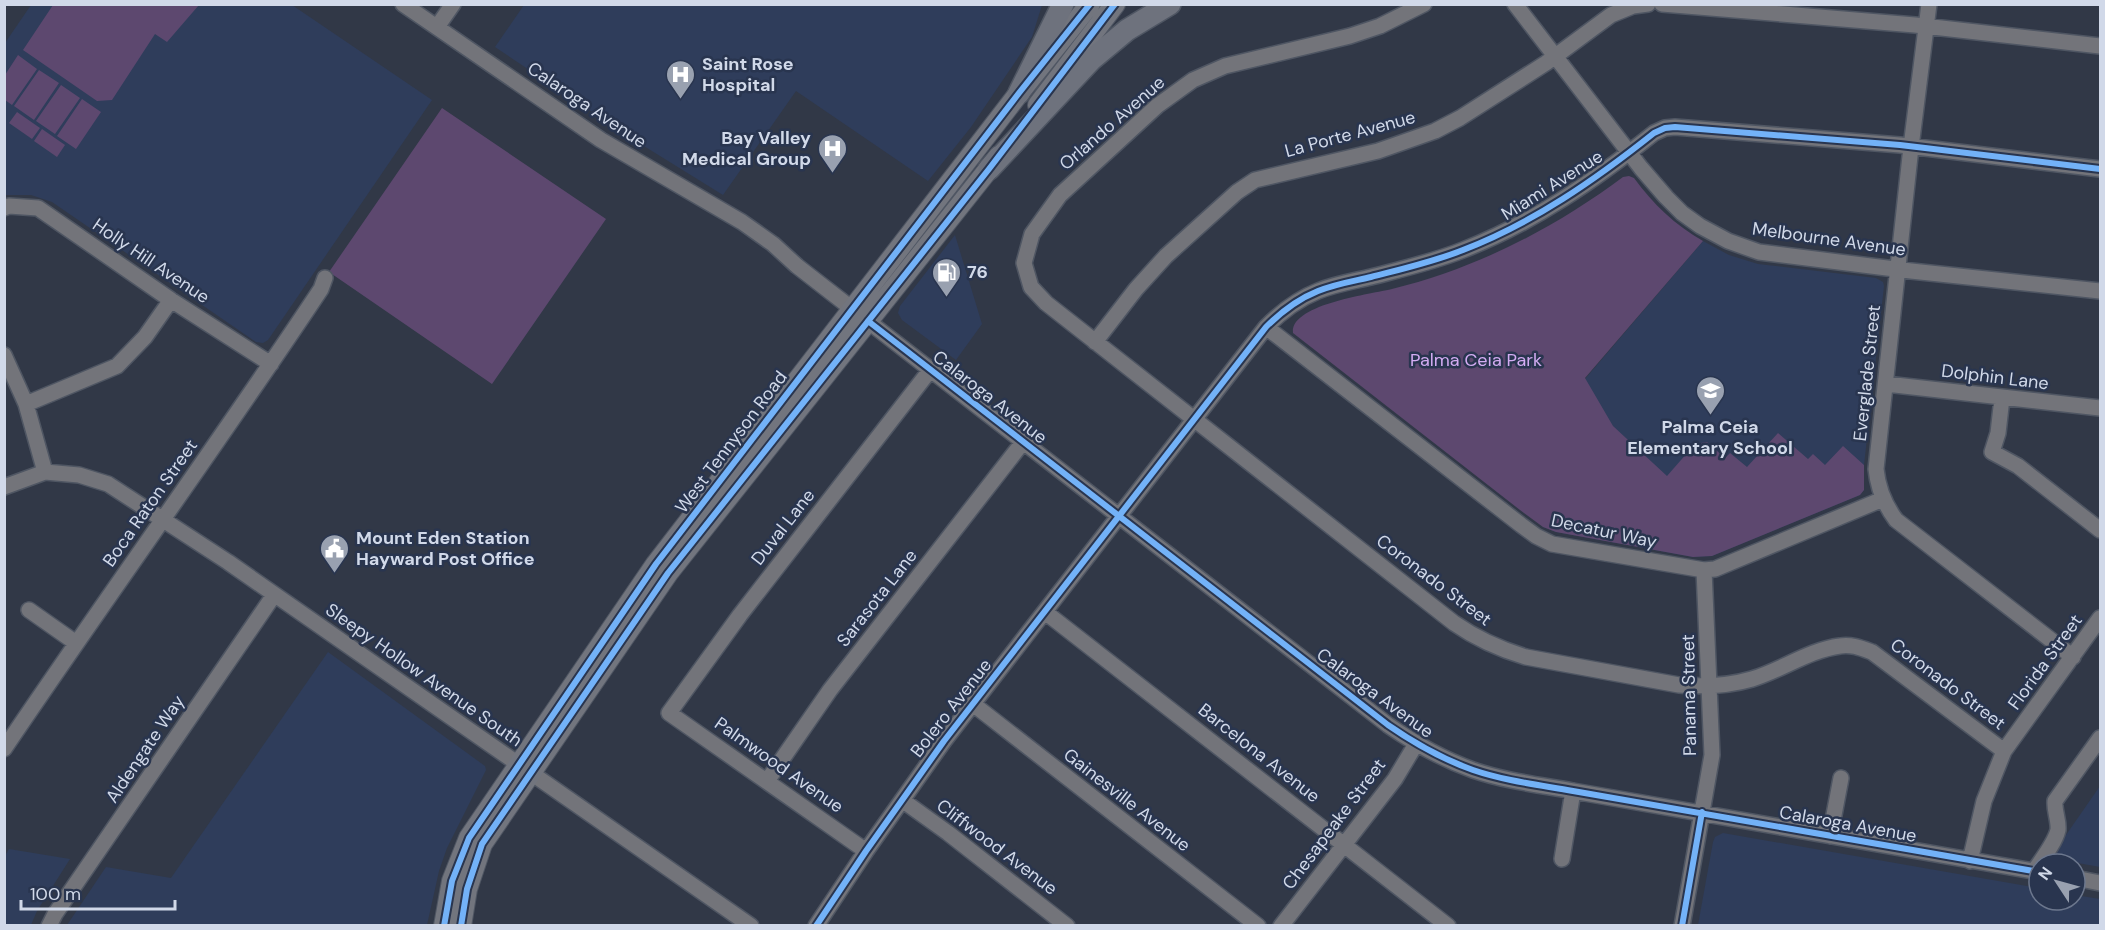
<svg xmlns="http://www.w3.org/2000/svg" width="2105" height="930" font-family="'DM Sans',sans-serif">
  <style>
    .built { fill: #2f3d5b }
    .green { fill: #5d486f }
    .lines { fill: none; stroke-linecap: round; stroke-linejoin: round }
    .minor-casing { stroke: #4f5663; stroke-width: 18 }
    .major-casing { stroke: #4f5663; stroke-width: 22 }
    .highway-casing { stroke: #4f5663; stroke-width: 24 }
    .minor { stroke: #73747a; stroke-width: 15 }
    .major { stroke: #72757e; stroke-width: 20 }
    .highway { stroke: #6e727d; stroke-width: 21 }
    .cycleway-casing { stroke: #29354f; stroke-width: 10 }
    .cycleway { stroke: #73b2f8; stroke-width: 6 }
    .labels { text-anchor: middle; stroke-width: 5; stroke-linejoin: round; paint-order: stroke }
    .poi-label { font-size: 18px; font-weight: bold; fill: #d1d9e9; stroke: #29354f; text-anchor: start }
    .street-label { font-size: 18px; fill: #d1d9e9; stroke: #29354f }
    .park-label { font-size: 18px; fill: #d4acf3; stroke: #29354f }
  </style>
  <rect width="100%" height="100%" fill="#313847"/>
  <!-- built -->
  <path class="built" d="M31,5H292L432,100L268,340L263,343L256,342L52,202L31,195H5V43Z
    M524,5V4L1042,5L1032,37L971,127L928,181L796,91L723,195L631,138L495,47Z
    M955,235L982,324L956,360L902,320L898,313L900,306Z
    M1703,241L1729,255L1758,264L1876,278L1883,282L1884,286L1864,465V490L1860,495L1712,556L1693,557L1556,532L1543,527L1585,379Z
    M328,652L485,766L486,770L447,848L439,871L427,925H67L106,867L171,878Z
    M2100,786V867L2050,858Z
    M1723,833L2039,888V900H2075V895L2100,899V925H1698L1713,842L1715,837Z
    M9,849L70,859L37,911L31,925H5V856Z"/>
  <!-- green -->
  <path class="green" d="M53,5V4L199,5L167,42L155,34L112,100L97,101L23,50Z
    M18,55L37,69L12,105L5,100V75Z
    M39,70L59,83L34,120L14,106Z
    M61,85L80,98L55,134L36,121Z
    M82,99L101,112L76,149L57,136Z
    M442,108L606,219L492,384L329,272Z
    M17,112L40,128L32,139L9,123Z
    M42,129L65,145L57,157L34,141Z
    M1629,176L1634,178C1653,204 1675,225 1703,241L1585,378L1613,426L1667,476L1695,444L1707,442L1725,458L1730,453L1747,467L1778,433L1808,459L1813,454L1825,465L1843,446L1864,465V490L1860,495L1712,556L1693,557L1556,532L1543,527L1520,510L1293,333C1290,304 1372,294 1392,289C1477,268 1553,229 1623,177Z"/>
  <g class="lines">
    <defs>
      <path id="minor" d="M403,4L601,140L742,222L773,244L797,266L1388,725C1414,743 1442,759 1473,770C1505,781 1540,785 1573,791L2039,872
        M1424,4L1380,26L1350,36L1225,66L1193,80L1157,106L1060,195L1032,234L1024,263L1031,287L1046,303L1454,623C1477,639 1499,649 1526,657L1679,685C1704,687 1728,686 1752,679C1782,670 1809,650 1840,646C1851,644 1861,648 1872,652L2004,751
        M1515,4L1641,168L1666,197L1682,213L1700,226L1728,241L1759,252L1911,271L2100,291
        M1662,4L1915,25L2100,46
        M1929,4L1911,147L1876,469C1878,489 1884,504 1896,520L2073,657
        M437,27L453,4
        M4,208L9,206L38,208L171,300L271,364
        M1266,327L1521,525L1536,536L1552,544L1704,570L1715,569L1883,499
        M1095,342L1136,289L1166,256L1237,192L1255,180L1378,151L1435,131L1460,118L1546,63L1611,15L1633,6L1648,4
        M4,355L26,404L45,472
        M1886,384L2100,408
        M2002,398L1998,433L1992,452L2018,466L2100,530
        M26,404L117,366L145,337L171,300
        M4,487L45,472L79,475L108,484L228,562L751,926
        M29,610L76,643
        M1045,612L1448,926
        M973,704L1258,926
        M4,749C108,595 218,444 321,289L325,278
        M767,781L830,690L1023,442
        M902,800L948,833L1067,926
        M1830,836L1841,778
        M866,851L669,713L740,615L931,369
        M1562,859L1573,791
        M1970,861L1984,801L2004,751L2100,618
        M2034,871C2042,859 2055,843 2058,830C2059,820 2054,811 2055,801L2100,738
        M2075,878L2100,883
        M49,926L55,914L274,595
        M816,926L866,851L944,741L1266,327C1281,312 1298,299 1318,291C1335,284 1354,281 1371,277C1402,269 1433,262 1463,250C1533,223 1595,180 1654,133L1665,128L1675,127L1900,145L2100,169
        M1281,926L1395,779L1416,744
        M1682,926L1712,755L1704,570"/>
      <path id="major" d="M1038,105L1115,4
        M444,926L452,881L469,838L656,564L1019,93L1090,4
        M461,926L467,889L482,844L668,573L999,156"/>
      <path id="highway" d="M1019,93L1063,4
        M989,169L1091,60L1127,30L1170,4"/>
    </defs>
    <!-- minor casing -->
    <use href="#minor" class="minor-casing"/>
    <!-- major casing -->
    <use href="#major" class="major-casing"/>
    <!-- highway casing -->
    <use href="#highway" class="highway-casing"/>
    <!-- minor -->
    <use href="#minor" class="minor"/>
    <!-- major -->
    <use href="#major" class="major"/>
    <!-- highway -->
    <use href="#highway" class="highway"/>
    <defs>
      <path id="cycleway" d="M868,321L1388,725C1414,743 1442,759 1473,770C1505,781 1540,785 1573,791L2039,872
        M444,926L452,881L469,838L656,564L1019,93L1090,4
        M461,926L467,889L482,844L668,573L989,169L1115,4
        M816,926L866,851L944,741L1266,327C1281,312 1298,299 1318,291C1335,284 1354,281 1371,277C1402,269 1433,262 1463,250C1533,223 1595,180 1654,133L1665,128L1675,127L1900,145L2100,169
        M1682,926L1702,812"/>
    </defs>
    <!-- cycleway casing -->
    <use href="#cycleway" class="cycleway-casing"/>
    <!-- cycleway -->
    <use href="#cycleway" class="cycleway"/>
  </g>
  <!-- icons -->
  <defs>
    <symbol id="hospital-pin" viewBox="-11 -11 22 30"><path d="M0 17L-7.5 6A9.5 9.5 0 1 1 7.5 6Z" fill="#99a1b0" stroke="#29354f"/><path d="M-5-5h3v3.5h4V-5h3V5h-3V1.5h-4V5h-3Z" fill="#fff"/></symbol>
    <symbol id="fuel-pin" viewBox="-11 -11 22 30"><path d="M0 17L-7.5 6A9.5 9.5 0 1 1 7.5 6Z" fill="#99a1b0" stroke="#29354f"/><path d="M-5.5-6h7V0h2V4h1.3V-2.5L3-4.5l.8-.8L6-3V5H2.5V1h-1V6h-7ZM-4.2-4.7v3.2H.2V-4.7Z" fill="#fff"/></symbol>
    <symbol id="school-pin" viewBox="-11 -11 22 30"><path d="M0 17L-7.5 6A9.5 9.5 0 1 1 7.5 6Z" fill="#99a1b0" stroke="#29354f"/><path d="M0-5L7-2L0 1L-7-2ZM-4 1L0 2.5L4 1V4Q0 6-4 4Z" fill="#fff"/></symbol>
    <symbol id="civic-pin" viewBox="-11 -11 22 30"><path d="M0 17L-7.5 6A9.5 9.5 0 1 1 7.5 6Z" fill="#99a1b0" stroke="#29354f"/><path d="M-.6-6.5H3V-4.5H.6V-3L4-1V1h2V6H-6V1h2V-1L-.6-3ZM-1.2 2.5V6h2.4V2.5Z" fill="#fff"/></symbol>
  </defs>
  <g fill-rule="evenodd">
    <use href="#hospital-pin" x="664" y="58" width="33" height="45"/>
    <use href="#hospital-pin" x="816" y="132" width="33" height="45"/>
    <use href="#fuel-pin" x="930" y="256" width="33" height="45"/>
    <use href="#school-pin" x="1694" y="374" width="33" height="45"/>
    <use href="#civic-pin" x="318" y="532" width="33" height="45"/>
  </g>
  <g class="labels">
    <!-- poi labels -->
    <g class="poi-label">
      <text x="702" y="70">Saint Rose<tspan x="702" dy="21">Hospital</tspan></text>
      <text x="811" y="144" text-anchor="end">Bay Valley<tspan x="811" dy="21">Medical Group</tspan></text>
      <text x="967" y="278">76</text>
      <text x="1710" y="433" text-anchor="middle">Palma Ceia<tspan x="1710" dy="21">Elementary School</tspan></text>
      <text x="356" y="544">Mount Eden Station<tspan x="356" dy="21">Hayward Post Office</tspan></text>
    </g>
    <!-- street labels -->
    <g class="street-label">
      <text transform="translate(587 105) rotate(34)" y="6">Calaroga Avenue</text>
      <text transform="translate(1112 123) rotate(-41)" y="6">Orlando Avenue</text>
      <text transform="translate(1350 134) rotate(-15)" y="6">La Porte Avenue</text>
      <text transform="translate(1552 185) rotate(-32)" y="6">Miami Avenue</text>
      <text transform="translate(1829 239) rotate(8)" y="6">Melbourne Avenue</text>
      <text transform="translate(151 261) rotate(34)" y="6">Holly Hill Avenue</text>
      <text transform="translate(1867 373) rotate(-84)" y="6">Everglade Street</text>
      <text transform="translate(1995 377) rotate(7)" y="6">Dolphin Lane</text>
      <text transform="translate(990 397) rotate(38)" y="6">Calaroga Avenue</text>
      <text transform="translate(731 442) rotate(-53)" y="6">West Tennyson Road</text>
      <text transform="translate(150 503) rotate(-55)" y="6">Boca Raton Street</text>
      <text transform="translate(783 527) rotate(-52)" y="6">Duval Lane</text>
      <text transform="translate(1604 531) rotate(12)" y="6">Decatur Way</text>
      <text transform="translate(1434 580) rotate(37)" y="6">Coronado Street</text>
      <text transform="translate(877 598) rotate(-52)" y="6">Sarasota Lane</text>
      <text transform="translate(2045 662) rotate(-54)" y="6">Florida Street</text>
      <text transform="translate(424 675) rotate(35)" y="6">Sleepy Hollow Avenue South</text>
      <text transform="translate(1948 684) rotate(37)" y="6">Coronado Street</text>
      <text transform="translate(1375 693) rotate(36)" y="6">Calaroga Avenue</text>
      <text transform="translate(1689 695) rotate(-91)" y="6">Panama Street</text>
      <text transform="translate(951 708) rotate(-52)" y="6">Bolero Avenue</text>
      <text transform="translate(145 749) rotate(-56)" y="6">Aldengate Way</text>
      <text transform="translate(1259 753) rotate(38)" y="6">Barcelona Avenue</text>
      <text transform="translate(779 765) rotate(35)" y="6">Palmwood Avenue</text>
      <text transform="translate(1127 800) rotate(38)" y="6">Gainesville Avenue</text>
      <text transform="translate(1334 824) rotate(-53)" y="6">Chesapeake Street</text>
      <text transform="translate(1848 824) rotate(10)" y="6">Calaroga Avenue</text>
      <text transform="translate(997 847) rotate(37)" y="6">Cliffwood Avenue</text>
    </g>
    <!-- park labels -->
    <g class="park-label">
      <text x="1476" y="366">Palma Ceia Park</text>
    </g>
  </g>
  <!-- border -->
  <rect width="2105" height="930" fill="none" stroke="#d1d9e9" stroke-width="12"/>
  <!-- north arrow -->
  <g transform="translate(2057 882) rotate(306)"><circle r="28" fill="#29354f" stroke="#6c778d" stroke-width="1.5"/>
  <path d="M0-4.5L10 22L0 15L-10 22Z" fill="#99a1b0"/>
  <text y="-9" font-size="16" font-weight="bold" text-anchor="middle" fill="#d1d9e9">N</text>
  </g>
  <!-- scale -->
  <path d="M21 900v9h154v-9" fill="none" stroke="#d1d9e9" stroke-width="3"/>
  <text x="30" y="900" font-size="18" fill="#d1d9e9" stroke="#29354f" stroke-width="4.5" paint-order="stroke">100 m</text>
</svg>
